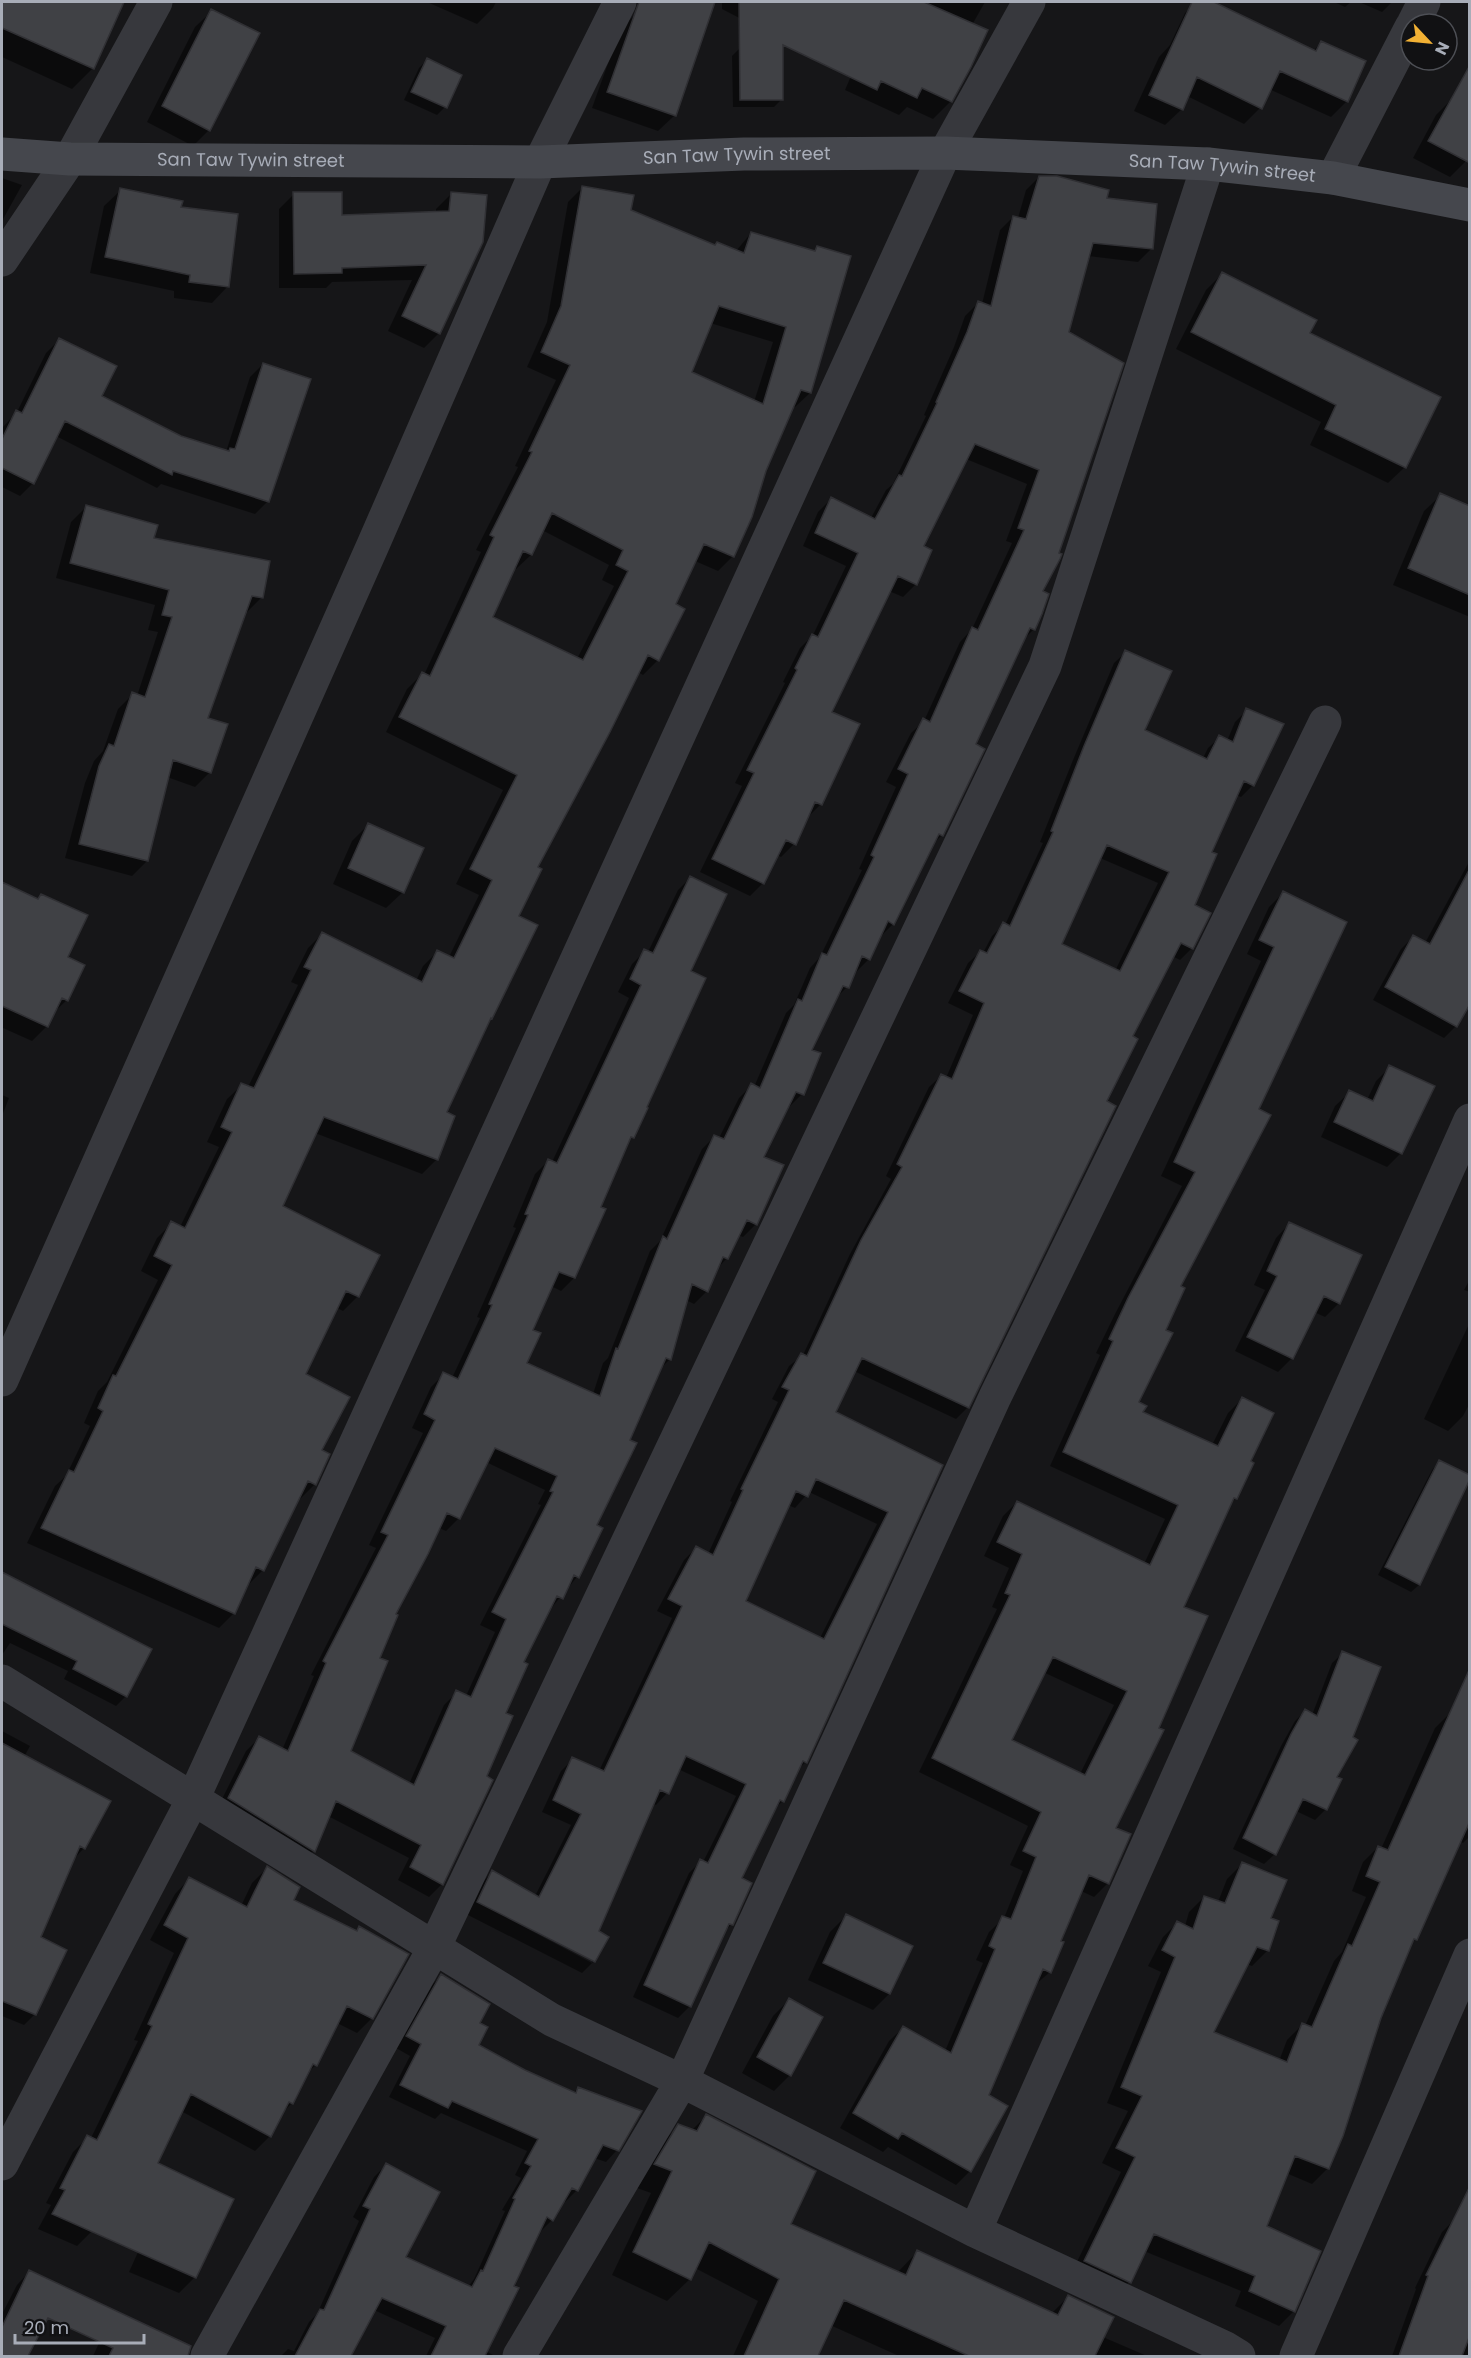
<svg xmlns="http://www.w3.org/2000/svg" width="1471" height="2358" font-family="Poppins,sans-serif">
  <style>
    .shadow { fill: #0007; fill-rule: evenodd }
    .building { fill: #404145; stroke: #303034; stroke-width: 1.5; fill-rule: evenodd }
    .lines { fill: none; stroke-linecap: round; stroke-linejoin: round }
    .street { stroke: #37383d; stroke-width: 33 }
    .secondary { stroke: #45474d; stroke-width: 33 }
    .labels { text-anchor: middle; stroke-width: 6; stroke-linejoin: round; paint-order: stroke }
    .street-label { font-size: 18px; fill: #a8adb8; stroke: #111113 }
  </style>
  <rect width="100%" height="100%" fill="#161618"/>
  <!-- shadow -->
  <path class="shadow" d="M2,2H122L93,68L72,89L2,57Z
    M427,2H496L493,8L477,24Z
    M722,2H985L972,25L951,101L933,119L907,107L899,115L845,90L851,76L722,9Z
    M1196,2H1210L1313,51L1321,43L1347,101L1331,117L1269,89L1260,108L1244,124L1187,96L1182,109L1165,125L1134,111L1159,57L1170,45L1185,13Z
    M1334,2H1351L1345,7Z
    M1359,2H1392L1382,12Z
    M212,11L209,130L193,146L147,122L195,27Z
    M636,13L675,115L658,131L592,108L620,30Z
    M740,48L782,99L774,107H733L732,56Z
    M427,60L460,75L445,107L437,115L404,100L419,68Z
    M1452,99L1466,161L1450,177L1413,158L1436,115Z
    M1039,177L1105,199L1151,249L1138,262L1088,256L1067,333L1041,592L1034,629L1023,640L974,745L942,835L931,846L893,924L880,937L869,959L856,972L854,971L847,987L835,999L810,1051L802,1094L789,1107L787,1106L762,1157L756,1224L743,1237L738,1235L727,1258L717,1269L707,1291L694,1304L686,1300L670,1359L660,1369L628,1441L577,1577L548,1612L522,1663L442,1884L429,1897L398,1880L409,1858L328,1816L313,1851L301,1864L216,1811L246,1751L259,1738L282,1750L314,1676L311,1675L376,1548L369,1545L423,1433L412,1428L431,1387L444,1374L452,1378L480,1318L477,1317L516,1228L513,1227L535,1174L548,1161L552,1162L629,998L618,992L632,964L645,951L648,952L678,890L691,877L689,972L632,1137L628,1142L599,1207L574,1278L561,1291L551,1286L531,1330L525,1363L593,1394L603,1363L608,1358L650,1251L660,1241L702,1149L715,1136L719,1138L739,1098L752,1085L754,1087L786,1013L794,1005L810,968L820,957L862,870L859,869L896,787L886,782L911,733L924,721L960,642L972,629L1012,543L1006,541L1027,484L966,459L922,547L916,584L903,597L889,591L830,712L821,804L808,817L794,844L781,857L777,855L763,883L750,896L700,872L742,786L735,783L785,683L783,682L800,648L813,635L846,566L803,546L818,512L831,499L871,518L886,490L893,484L926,416L924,415L954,347L965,316L978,303L982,304L1000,230L1013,217L1018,218L1026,190ZM486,1462L545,1490L538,1504L541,1505L480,1625L495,1632L466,1696L457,1692L444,1705L409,1784L349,1752L393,1615L439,1528L446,1531L459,1518Z
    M2,178L22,185L2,221Z
    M583,187L630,210L714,246L736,251L751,233L813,252L817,247L810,393L795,407H793L765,470L751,517L733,556L718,571L695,561L674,605L658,660L643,675L638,672L536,867L445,1113L437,1159L422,1174L315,1133L281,1207L378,1255L357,1297L343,1311L337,1308L304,1375L320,1451L315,1484L300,1499L298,1498L263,1570L248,1585L234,1613L219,1628L27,1543L55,1486L66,1476L90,1426L84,1423L98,1391L107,1382L158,1280L141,1271L157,1238L172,1223L180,1227L219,1147L207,1142L227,1099L242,1085L248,1087L298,985L291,982L308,948L322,934L416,981L423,966L437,952L449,957L479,895L456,884L503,790L386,732L407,689L422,674L424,675L481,552L476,550L518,467L515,466L556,380L527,367L547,322L568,202ZM710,323L773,342L754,402L690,373ZM542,530L609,565L602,580L614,586L577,659L491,618L514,568L516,569L531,555Z
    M121,190L180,208L228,286L212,303L174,298V291L90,273L104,206Z
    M294,194L341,216L436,213V209L451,194L439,333L424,348L388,331L412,280L332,282L326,288H279V209Z
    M1222,274L1308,334L1405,467L1388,483L1310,445L1321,422L1176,349L1206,290Z
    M59,340L100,397L180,438L226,452L250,377L263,364L268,501L255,514L161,484L157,488L56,436L33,483L20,496L2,487V428L17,412L46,353Z
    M1441,495L1470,507V617L1393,585L1424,511Z
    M86,507L152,539L262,597L247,612H244L206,719L210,772L195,787L167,777L147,861L132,876L65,858L85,783L94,761L103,751L118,709L133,694L137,696L158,632L148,630L155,605L56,578L71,522Z
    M1126,652L1143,731L1203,758L1208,748L1220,737L1227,741L1235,722L1247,710L1282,725L1252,786L1241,797L1236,795L1210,853L1193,906L1192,948L1180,960L1172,956L1131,1037L1105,1102L968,1407L956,1419L854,1371L834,1413L941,1465L806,1762L796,1771L783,1801L773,1810L740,1879L731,1925L724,1932L690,2006L678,2018L633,1997L689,1873L701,1861L703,1862L736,1796L678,1769L667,1793L656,1805L652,1804L597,1932L607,1937L594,1961L582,1973L466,1914L481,1884L492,1872L535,1896L571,1825L542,1812L561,1771L573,1759L599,1771L672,1618L657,1611L684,1560L696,1548L708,1554L732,1502L730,1501L778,1402L772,1399L789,1366L803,1355L850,1254L891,1179L886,1176L929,1087L941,1076L946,1078L973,1015L948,1003L968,963L980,952L983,953L992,936L1004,924L1005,925L1043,843L1040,842L1073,760L1114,663ZM1100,858L1158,883L1115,971L1060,945ZM809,1492L877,1524L820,1638L744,1601L788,1505L795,1508ZM509,1916L592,1959V1963L507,1918Z
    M368,825L403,892L386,908L333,884L352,841Z
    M1470,860V1001L1456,1026L1444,1038L1373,1000L1401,949L1413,937L1425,943Z
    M2,884L36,900L41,895L66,958L67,1000L52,1014L47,1026L32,1041L3,1028L2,1031Z
    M1283,893L1257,1110L1179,1287L1137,1403L1141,1413L1212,1445L1228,1413L1242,1399L1249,1462L1236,1498L1230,1505L1182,1608L1114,1828L1108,1883L1094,1897L1081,1891L1059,1942L1050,1972L1035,1985L987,2096L970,2171L956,2185L888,2147L883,2152L840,2128L889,2041L903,2028L945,2051L983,1963L976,1960L989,1932L1004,1918L1023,1871L1010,1865L1028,1826L919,1772L997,1609L992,1607L1009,1568L984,1556L1003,1516L1017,1502L1144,1564L1165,1519L1050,1466L1100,1355L1096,1353L1115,1314L1182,1186L1161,1176L1261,961L1247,954L1269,907ZM1043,1672L1114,1705L1080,1774L1010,1740Z
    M1390,1067L1401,1153L1387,1167L1321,1137L1335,1106L1350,1092L1367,1100L1376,1081Z
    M2,1095L9,1098L2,1116Z
    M1289,1224L1339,1303L1325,1317L1314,1312L1292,1358L1278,1372L1235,1351L1265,1290L1254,1285L1276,1238Z
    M1470,1279V1292L1464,1290Z
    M1470,1322V1403L1463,1416L1448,1431L1424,1419Z
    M1439,1462L1469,1476L1419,1585L1411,1592L1378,1575L1432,1470Z
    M7,1576L126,1696L116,1706L64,1679L68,1671L10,1643L2,1655V1581Z
    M1343,1653L1335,1778L1326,1809L1315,1820L1296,1811L1275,1854L1264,1864L1233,1849L1281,1746L1295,1721L1305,1711L1312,1715L1332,1663Z
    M1470,1687V1836L1463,1843L1459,1841L1416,1939L1409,1946L1379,2018L1341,2136L1327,2169L1312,2184L1286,2173L1265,2227L1294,2311L1279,2326L1235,2306L1241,2291L1144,2251L1129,2282L1114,2297L1070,2276L1121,2172L1102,2163L1128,2111L1107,2103L1161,1972L1148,1966L1163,1937L1178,1922L1185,1926L1189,1912L1204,1897L1218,1902L1227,1879L1242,1864L1269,1919L1277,1922L1267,1951L1252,1966L1247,1964L1212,2033L1279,2061L1287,2040L1302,2025L1305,2026L1334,1961L1342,1952L1366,1897L1352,1891L1363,1862L1378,1847L1381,1849L1435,1728L1450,1713Z
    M2,1731L30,1746L24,1757L84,1848L73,1860L39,1938L35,2014L24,2025L2,2016V1871L16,1840L2,1833Z
    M267,1868L293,1901L356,1932L359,1928L372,2018L357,2033L337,2023L316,2065L306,2074L292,2103L281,2114L270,2136L255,2151L181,2111L92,2231L77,2246L38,2229L51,2205L46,2203L73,2152L88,2137L91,2138L138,2041L134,2040L174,1953L150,1940L175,1894L189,1879L241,1906L252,1883Z
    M846,1916L911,1946L889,1994L873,2010L808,1980L830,1932Z
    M441,1976L478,2024L477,2046L524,2071L573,2093L578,2088L617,2150L606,2162L594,2158L577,2190L565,2202L563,2201L552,2220L540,2232L539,2231L512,2287L486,2351L493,2355L492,2356H426L435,2338L374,2310L344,2330L330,2356H281L288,2349L294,2351L309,2322L317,2314L359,2221L353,2217L374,2177L386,2165L403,2258L468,2287L474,2279L505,2211L502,2210L521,2178L515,2175L527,2151L441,2113L435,2119L389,2097L410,2056L396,2048L430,1987Z
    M789,2000L790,2075L774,2091L742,2073L773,2016Z
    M706,2116L789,2224L897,2273L917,2252L1052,2313L1068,2297L1103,2337L1147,2356H899L830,2325L816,2356H733L758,2301L695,2268L690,2279L667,2301L612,2275L651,2193L634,2187L656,2148L679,2126L691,2131Z
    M165,2192L195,2277L179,2293L129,2272Z
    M1454,2220L1470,2312V2356H1392L1416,2289L1415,2288L1442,2232Z
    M29,2272L62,2288L26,2356H2V2314L17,2285Z
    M106,2328L169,2338L160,2356H93Z"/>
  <!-- building -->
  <path class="building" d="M2,2H124L94,69L2,28Z
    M639,2H715L676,116L607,92Z
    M739,2H924L988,30L971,67L952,102L922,88L917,98L881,81L877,90L783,45V100H740Z
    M1192,2H1214L1316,51L1321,41L1366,61L1348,102L1280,71L1262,109L1197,77L1183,110L1149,95Z
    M211,9L260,33L210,131L162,106Z
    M427,58L462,75L447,108L411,92Z
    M1470,65V163L1428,141Z
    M1039,176H1057L1109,190L1107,198L1157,204L1153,249L1093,243L1069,332L1124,363L1059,553L1062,554L1060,559L1043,591L1049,594L1042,614L1035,630L1030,628L976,744L985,749L943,836L939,834L894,925L888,921L870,960L862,956L849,988L843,986L812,1050L821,1053L804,1095L796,1092L764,1157L784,1165L757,1225L747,1220L728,1259L723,1257L708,1292L692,1284L671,1360L666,1358L630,1440L637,1443L597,1525L603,1528L579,1578L574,1575L563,1599L557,1596L524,1662L528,1664L506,1713L513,1716L487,1776L493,1780L443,1885L410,1867L421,1845L336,1801L315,1852L228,1798L259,1736L288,1751L326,1663L323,1661L388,1535L381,1532L435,1420L424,1414L443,1372L458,1379L492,1305L489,1304L528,1215L525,1214L548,1159L557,1163L641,985L630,979L644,949L653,953L690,876L727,894L691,971L706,978L647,1107L648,1108L634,1138L631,1137L601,1207L606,1209L575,1278L559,1272L533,1330L541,1333L527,1363L600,1396L616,1348L618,1349L663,1236L667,1239L714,1135L724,1139L751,1083L760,1088L798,999L802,1001L822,953L827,955L874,857L871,855L908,774L898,769L923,718L930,722L972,627L978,630L1024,530L1018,528L1039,470L975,444L924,546L932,550L917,585L898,576L832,712L860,724L822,805L815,802L796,845L786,840L764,884L712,859L754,773L747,770L797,670L795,668L812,634L818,637L858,553L815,533L831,497L875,519L899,475L902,476L937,403L936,402L967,332L978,301L991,306L1013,216L1026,219ZM495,1448L557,1476L550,1491L553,1492L492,1612L506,1619L471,1697L456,1690L414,1785L351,1751L388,1661L380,1658L398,1615L396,1614L428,1554L447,1513L460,1519Z
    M582,186L634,195L631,210L715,245L717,242L744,253L751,232L815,251L817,246L851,256L811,393L801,390L766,471L752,517L734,557L704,544L676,604L685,609L659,661L648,655L610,732L538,867L542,869L519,916L538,925L492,1019L491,1018L447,1112L455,1116L438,1160L324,1117L283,1206L380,1255L359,1297L346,1291L306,1374L350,1397L322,1450L330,1454L316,1485L308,1481L264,1571L256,1567L235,1614L41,1528L69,1470L74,1472L103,1411L98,1408L113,1375L116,1376L172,1265L154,1256L171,1221L185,1228L232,1132L221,1127L241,1083L254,1088L311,970L304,967L322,932L422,982L437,950L454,958L492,880L470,869L517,775L399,717L422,672L430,676L494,537L490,535L532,452L529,451L570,365L541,352L561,306ZM719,306L786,327L763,404L692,372ZM552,513L623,550L616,565L628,571L583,660L493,617L523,551L532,555Z
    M120,188L183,201L181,207L238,214L229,287L189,282L190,275L105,257Z
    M293,192H342V215L449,211L451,192L487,195L483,242L440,334L402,316L426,265L342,268V273L294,274Z
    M1222,272L1317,320L1310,333L1441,397L1406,468L1325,429L1336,405L1191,332Z
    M59,338L117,366L102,396L181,436L229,451L230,448L235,449L263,363L311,379L269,502L173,471L172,475L65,421L34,484L2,468V439L16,410L22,413Z
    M1440,493L1470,506V595L1408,568Z
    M86,505L158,525L154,538L270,561L263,598L252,596L208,718L228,724L211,773L173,760L148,861L79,844L99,766L109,744L114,746L132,692L145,697L172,617L162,615L169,590L70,563Z
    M1125,650L1172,671L1145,730L1207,759L1219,735L1233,742L1246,708L1284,724L1254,786L1244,781L1212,852L1217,854L1195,905L1211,913L1193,949L1181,943L1133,1036L1138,1039L1107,1101L1116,1106L969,1408L862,1358L836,1412L943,1465L807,1763L803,1761L784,1802L780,1800L742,1878L752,1883L733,1925L729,1924L691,2007L644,1985L700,1859L708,1863L746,1784L686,1756L669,1794L660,1790L599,1931L609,1937L595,1962L477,1902L492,1870L539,1897L581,1814L553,1800L572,1757L604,1771L682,1606L668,1599L696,1546L713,1555L743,1490L741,1489L789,1390L782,1387L801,1353L807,1356L861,1240L902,1167L897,1164L941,1074L952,1079L984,1003L959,991L980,950L987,953L1003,922L1010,926L1053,832L1051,831L1084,746ZM1107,845L1169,872L1120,971L1062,944ZM816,1479L888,1512L824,1639L746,1601L796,1491L808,1497Z
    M368,823L424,848L404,893L348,868Z
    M1470,868V1004L1457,1027L1385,987L1413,935L1430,944Z
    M2,882L38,899L41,894L88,915L68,957L85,965L68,1001L62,998L48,1027L2,1006Z
    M1283,891L1347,922L1259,1109L1271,1115L1181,1286L1185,1288L1166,1330L1173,1333L1139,1402L1147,1406L1143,1412L1218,1446L1242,1397L1274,1413L1251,1461L1254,1463L1237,1499L1234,1498L1184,1607L1208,1616L1159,1728L1164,1730L1116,1828L1131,1834L1109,1884L1089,1875L1061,1941L1064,1942L1051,1973L1043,1969L989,2095L1008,2106L971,2172L902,2133L898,2139L853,2113L903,2026L951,2053L995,1949L989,1946L1002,1916L1011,1919L1036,1857L1023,1851L1041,1812L932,1758L1010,1595L1005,1593L1022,1554L997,1542L1017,1501L1150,1565L1178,1505L1063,1452L1113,1341L1109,1339L1128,1298L1195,1172L1174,1162L1274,947L1259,940ZM1053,1657L1127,1691L1085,1775L1012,1740Z
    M1389,1065L1435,1086L1402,1154L1334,1122L1349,1090L1373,1101Z
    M1289,1222L1362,1255L1340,1304L1324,1296L1293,1359L1247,1337L1277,1276L1267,1271Z
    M1439,1460L1470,1475V1479L1420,1585L1385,1567Z
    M2,1572L152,1649L127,1697L73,1669L77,1661L2,1624Z
    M1342,1651L1381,1667L1353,1737L1358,1740L1337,1777L1342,1779L1327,1810L1303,1799L1276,1855L1243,1838L1291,1734L1305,1709L1317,1716Z
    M1470,1668V1821L1417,1940L1414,1939L1381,2018L1343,2136L1329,2169L1295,2156L1267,2226L1321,2251L1295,2312L1249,2291L1255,2276L1154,2234L1131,2283L1084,2261L1135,2157L1116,2148L1142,2096L1121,2087L1175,1957L1162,1950L1177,1921L1193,1929L1204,1896L1225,1903L1242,1862L1287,1880L1271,1918L1279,1921L1269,1951L1257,1947L1214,2032L1287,2062L1302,2023L1312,2027L1348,1944L1352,1946L1380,1882L1366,1876L1378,1846L1388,1850Z
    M2,1743L111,1801L85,1849L80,1846L41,1937L67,1950L36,2015L2,2001Z
    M267,1866L300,1887L294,1900L357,1931L359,1926L409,1954L373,2019L347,2006L317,2066L313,2064L293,2104L289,2102L271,2137L191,2094L158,2163L234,2199L196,2278L52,2214L65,2190L60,2188L87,2135L97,2140L152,2026L148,2024L188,1938L164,1925L189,1877L247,1907Z
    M846,1914L913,1946L890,1994L823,1963Z
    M441,1974L490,2004L480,2023L488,2027L479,2045L525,2070L576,2093L578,2087L642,2111L619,2151L603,2145L578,2191L572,2188L553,2221L547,2217L514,2286L519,2288L485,2356H431L446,2326L382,2298L351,2356H295L320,2309L324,2310L370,2209L363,2206L386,2163L440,2192L406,2257L472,2287L481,2270L483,2271L515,2199L513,2198L531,2166L525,2163L538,2139L452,2101L448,2108L400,2085L421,2044L406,2036Z
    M789,1998L823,2017L791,2076L757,2057Z
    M706,2114L816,2171L791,2224L906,2275L917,2250L1058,2315L1068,2295L1114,2317L1095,2356H969L844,2300L818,2356H744L779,2279L709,2242L691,2280L633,2252L672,2171L654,2164L678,2124L697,2131Z
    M1470,2186V2335L1462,2356H1399L1428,2276L1426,2275Z
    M29,2270L191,2346L188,2356H109L113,2348L48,2318L28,2356H2V2327Z"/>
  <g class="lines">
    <!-- street -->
    <path class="street" d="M1413,24L1424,2
      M1333,178L1411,27
      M2,260L70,159L156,2
      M2,1380L373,545L540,162L620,2
      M2,1681L552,2020L682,2081L975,2231L1226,2348L1239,2356
      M2,2164L193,1799L945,153L1029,2
      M975,2231L1470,1120
      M207,2356L434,1948L1045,666L1208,164
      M519,2356L682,2081L995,1397L1325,722
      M1296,2356L1470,1955"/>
    <!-- secondary -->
    <path class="secondary" id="s1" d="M2,154L70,159L540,162L744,154L945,153L1208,164L1333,178L1470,205"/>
  </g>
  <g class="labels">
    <!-- street labels -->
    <g class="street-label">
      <text dy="6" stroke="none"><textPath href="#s1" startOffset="735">San Taw Tywin street</textPath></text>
      <text dy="6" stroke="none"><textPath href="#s1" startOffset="249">San Taw Tywin street</textPath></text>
      <text dy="6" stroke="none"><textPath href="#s1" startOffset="1221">San Taw Tywin street</textPath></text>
    </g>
  </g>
  <!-- border -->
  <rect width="1471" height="2358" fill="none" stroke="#a8adb8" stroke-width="6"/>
  <!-- north arrow -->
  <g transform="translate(1429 42) rotate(116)"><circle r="28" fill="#111113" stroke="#4d4f55" stroke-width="1.5"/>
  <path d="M0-4.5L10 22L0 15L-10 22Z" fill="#f2b134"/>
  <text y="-9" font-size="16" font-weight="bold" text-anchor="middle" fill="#a8adb8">N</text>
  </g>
  <!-- scale -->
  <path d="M15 2334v9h129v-9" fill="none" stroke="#a8adb8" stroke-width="3"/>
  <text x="24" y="2334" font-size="18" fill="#a8adb8" stroke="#111113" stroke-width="4.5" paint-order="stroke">20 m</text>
</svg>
